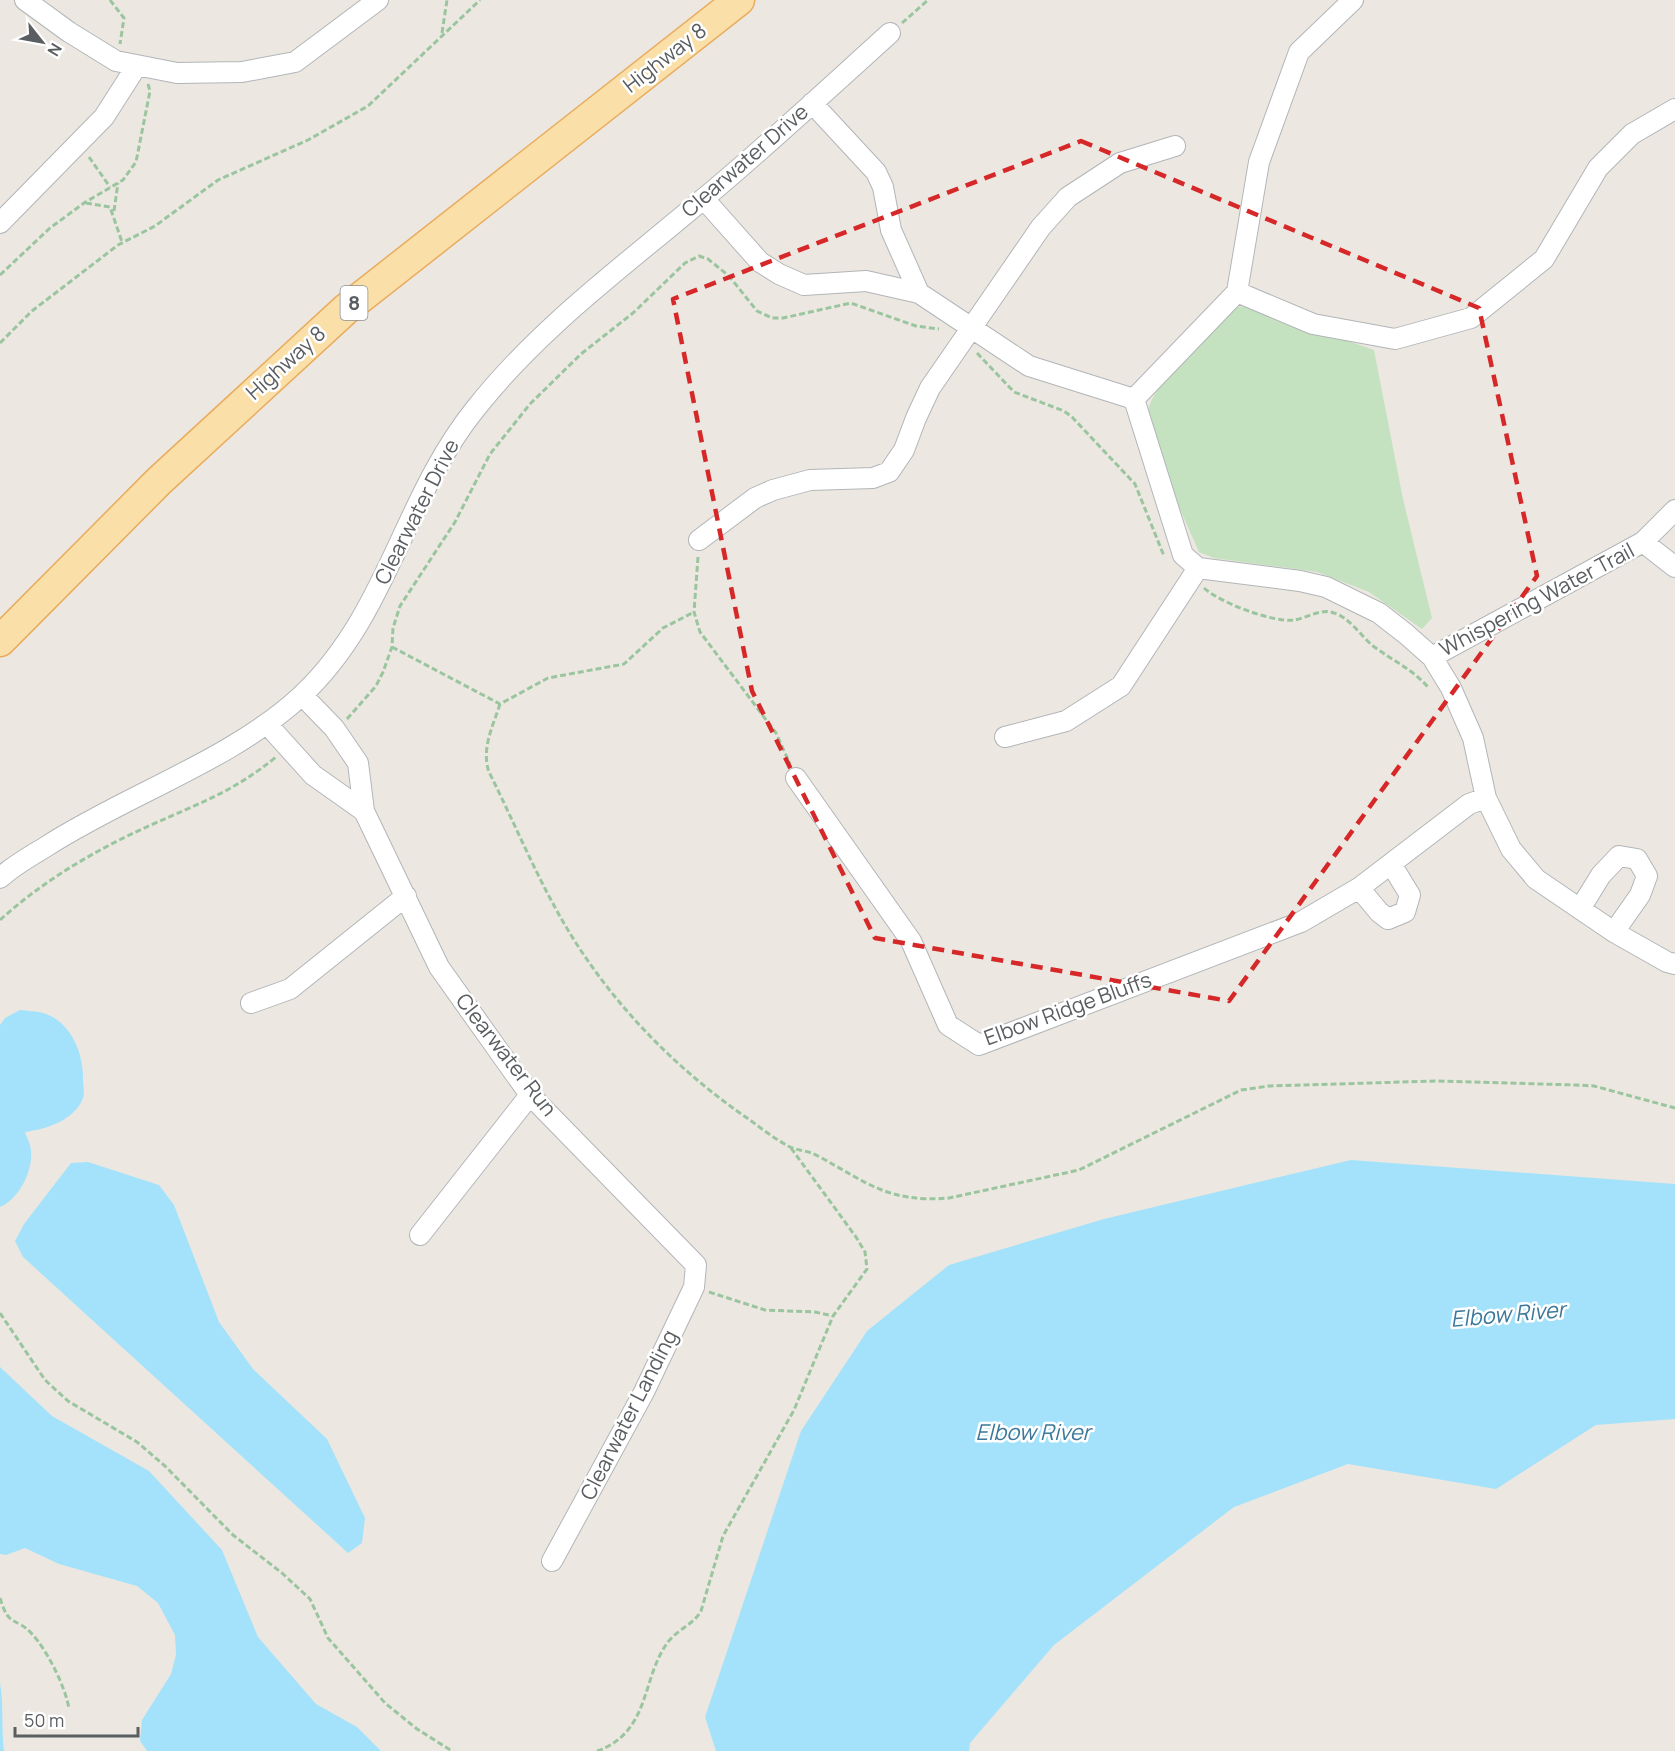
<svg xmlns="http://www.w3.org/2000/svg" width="1675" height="1751" font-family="Manrope,sans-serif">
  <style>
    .green { fill: #c4e2bf }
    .water { fill: #a3e2fa }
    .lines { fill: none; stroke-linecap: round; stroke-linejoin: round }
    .street-casing { stroke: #b2b5b8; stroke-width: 22 }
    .primary-casing { stroke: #e9ac5e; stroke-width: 33 }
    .path { stroke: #9ac59f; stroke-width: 3; stroke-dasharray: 6 3; stroke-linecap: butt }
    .street { stroke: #fff; stroke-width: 20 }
    .primary { stroke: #fae0a8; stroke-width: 30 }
    .marked { fill: none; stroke: #d62828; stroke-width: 4.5; stroke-dasharray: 12 8; stroke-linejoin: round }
    .labels { text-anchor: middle; stroke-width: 5; stroke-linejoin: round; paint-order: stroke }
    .shield { fill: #fff; stroke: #8c8e90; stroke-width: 1.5 }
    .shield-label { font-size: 20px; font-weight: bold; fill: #5a5e61 }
    .street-label { font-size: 21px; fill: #5a5e61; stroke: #fff }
    .water-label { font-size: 22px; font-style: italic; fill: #3d7899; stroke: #fff }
  </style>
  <rect width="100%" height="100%" fill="#ece8e1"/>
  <!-- green -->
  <path class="green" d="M1247,306L1374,350L1403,499L1432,618L1422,629L1369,592L1317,572L1214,558L1199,552C1189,529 1145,434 1147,416C1152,379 1210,333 1236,307Z"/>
  <!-- water -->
  <path class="water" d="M20,1010C28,1011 36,1011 43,1013C71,1021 84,1054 83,1080C83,1085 85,1094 83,1098C74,1121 46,1129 25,1132C27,1138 31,1145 31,1151C33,1171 19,1199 0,1207V1025L5,1018Z
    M1351,1160L1675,1184V1419L1596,1425L1496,1489L1348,1464L1234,1507L1054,1645L970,1743L969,1751H716L705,1717L801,1431L867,1331L949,1265L1104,1219Z
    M88,1162L159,1185L174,1205L219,1322L253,1369L327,1439L365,1518L362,1543L348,1553L23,1257L15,1241L24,1224L71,1163Z
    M0,1367L52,1416L149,1471L222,1550L258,1637L316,1704L357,1727L381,1751H147L140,1741L142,1720L171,1674L176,1655L175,1635L158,1603L137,1586L59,1564L25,1548L6,1555L0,1554Z
    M0,1683C4,1706 1,1728 4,1751H0Z"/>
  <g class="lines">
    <defs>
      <path id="street" d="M25,0L69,32L116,61L177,73L242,72L295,62L378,0
        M812,103L876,172L883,187L891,230L919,293
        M704,199L760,262L779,274L804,285L866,281L919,293L1029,366L1134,399
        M0,223L104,117L136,67
        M1237,292L1313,324L1395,339L1471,318L1544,259L1598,168L1632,134L1675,109
        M1134,399L1183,555L1198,568L1300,581L1326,587L1379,613L1406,634L1432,657L1451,688L1473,738L1486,798L1511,849L1536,879L1614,932L1667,962L1675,964
        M1134,399L1237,292L1259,162L1299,52L1353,0
        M699,540L755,498L773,490L810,480L873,478L889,472L904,450L916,418L930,388L1041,227L1068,197L1120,163L1175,146
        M1643,542L1675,567
        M1432,657L1643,542L1675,510
        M302,695L334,728L358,763L364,811L439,967L530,1095L696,1265L694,1287L644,1392L552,1561
        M267,724L313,775L364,811
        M1005,737L1066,721L1121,686L1198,568
        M796,778L911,941L948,1025L979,1045L1301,922L1359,888L1469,804L1486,798
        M0,878C14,865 31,856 47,846C126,795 232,760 301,696C388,615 403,498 476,408C540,327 624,266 702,200C767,146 828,89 890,33
        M1359,888L1379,912L1388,919L1405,912L1410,895L1391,864
        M1580,909L1601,875L1619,856L1637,859L1647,876L1640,895L1614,932
        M251,1003L290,989L406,896
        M420,1235L530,1095"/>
      <path id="primary" d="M0,641L159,481L346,309L739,0"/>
    </defs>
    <!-- street casing -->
    <use href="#street" class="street-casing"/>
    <!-- primary casing -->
    <use href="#primary" class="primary-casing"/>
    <!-- path -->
    <path class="path" d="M110,0L124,18L120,44
      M902,23L928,0
      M442,33L447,0
      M89,157L110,187
      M86,203L110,207L122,242
      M114,211L118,183
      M0,275L50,228L84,203L123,180L136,162L150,91L148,84
      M0,343L32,311L118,245L155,226L218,180L308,140L368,106L480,0
      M977,353L1014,392L1064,411L1072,417L1135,484L1164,556
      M698,557L694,612L700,632L776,733L790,764
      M1204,588C1219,602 1273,623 1294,620C1307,618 1321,608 1334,613C1349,617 1361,636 1373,646C1393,661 1411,668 1428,687
      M392,647L500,704L548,678L624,664L663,628L694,612
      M500,704C493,726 481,749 489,772C512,818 532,866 557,911C603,995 672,1067 750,1120C762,1129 775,1139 788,1146C797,1151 808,1150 818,1156C868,1183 888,1203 949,1198L1079,1170L1241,1090L1269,1086L1437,1081L1576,1085L1594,1086L1675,1108
      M347,719L376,686L383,672L392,647L393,628L400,606L455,522L490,454L530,404L581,354L633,313L685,263L699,256L708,259L729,276L757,311L772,318H783L851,303L916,326L939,329
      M0,920C44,880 97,849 151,825C200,803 233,792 276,757
      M709,1292L765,1310L815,1312L833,1316
      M0,1313L45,1380L68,1401L137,1442L165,1466L233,1535L282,1573L310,1599L328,1638L385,1703L417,1729L452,1751
      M0,1598C9,1629 16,1616 32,1634C47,1650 66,1688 69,1709
      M597,1751C651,1732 641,1678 668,1642C678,1629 693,1625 701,1611L723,1536L794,1410L833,1316L867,1269L865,1252L856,1237L791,1148"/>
    <!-- street -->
    <use href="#street" class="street"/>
    <!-- primary -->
    <use href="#primary" class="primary"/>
  </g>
  <!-- marked area -->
  <path class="marked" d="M1081,141L1479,308L1537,576L1229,1001L875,938L752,691L673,299Z"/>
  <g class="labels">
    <!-- shield labels -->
    <rect class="shield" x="340.5" y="286" width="27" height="34" rx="4.5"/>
    <g class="shield-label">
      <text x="354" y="310">8</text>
    </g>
    <!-- street labels -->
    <g class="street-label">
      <text transform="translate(665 58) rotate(-38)" y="7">Highway 8</text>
      <text transform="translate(745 161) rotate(-41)" y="7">Clearwater Drive</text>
      <text transform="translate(286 363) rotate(-42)" y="7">Highway 8</text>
      <text transform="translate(417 512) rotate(-63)" y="7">Clearwater Drive</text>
      <text transform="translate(1537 600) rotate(-28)" y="7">Whispering Water Trail</text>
      <text transform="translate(1068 1009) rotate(-20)" y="7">Elbow Ridge Bluffs</text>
      <text transform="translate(506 1055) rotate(52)" y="7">Clearwater Run</text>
      <text transform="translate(629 1415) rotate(-63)" y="7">Clearwater Landing</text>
    </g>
    <!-- water labels -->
    <g class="water-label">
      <text transform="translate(1508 1314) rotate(-5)" y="8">Elbow River</text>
      <text x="1033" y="1440">Elbow River</text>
    </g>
  </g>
  <!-- north arrow -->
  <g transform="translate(42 42) rotate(121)" stroke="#ffffff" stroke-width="4.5" paint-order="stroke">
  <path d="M0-4.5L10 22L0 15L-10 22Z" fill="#5a5e61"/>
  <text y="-9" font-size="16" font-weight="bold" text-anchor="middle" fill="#5a5e61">N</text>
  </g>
  <!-- scale -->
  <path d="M15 1727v9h123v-9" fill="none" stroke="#5a5e61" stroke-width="3"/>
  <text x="24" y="1727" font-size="18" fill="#5a5e61" stroke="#ffffff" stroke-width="4.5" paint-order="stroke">50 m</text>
</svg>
